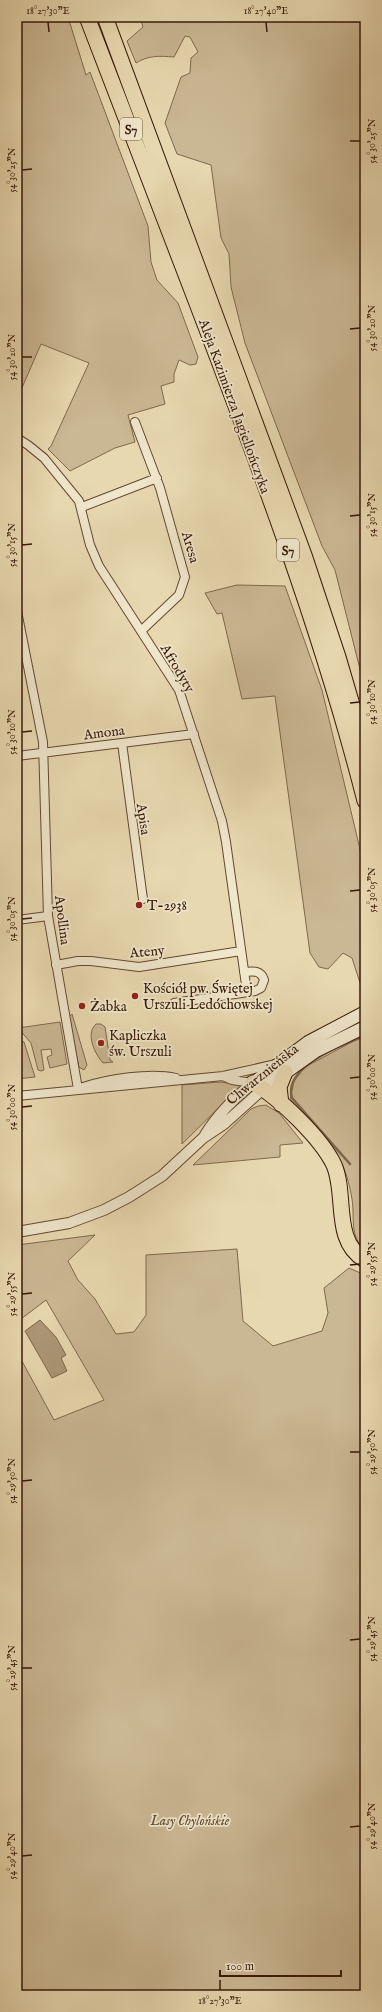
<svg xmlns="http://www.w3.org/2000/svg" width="382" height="2012" font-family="'IM FELL English',serif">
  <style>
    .green { fill: #cab793; stroke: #80684d }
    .water { fill: #ac9777; stroke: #7d644a }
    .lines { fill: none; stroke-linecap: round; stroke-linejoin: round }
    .stream { stroke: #7d644a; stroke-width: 2.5 }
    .minor-casing { stroke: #634831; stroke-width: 10 }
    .tertiary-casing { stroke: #634831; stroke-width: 12 }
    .secondary-casing { stroke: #371807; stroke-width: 14 }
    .motorway-casing { stroke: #371807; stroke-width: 17 }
    .minor { stroke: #f0e6cc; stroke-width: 8 }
    .tertiary { stroke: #f0e6cc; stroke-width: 10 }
    .secondary { stroke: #f0e6cc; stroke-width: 12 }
    .motorway { stroke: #e8d8b0; stroke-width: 15 }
    .ticks { fill: none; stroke: #371807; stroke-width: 1.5 }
    .poi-dot { fill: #8f2418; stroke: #f0e6cc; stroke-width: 1.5 }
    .labels { text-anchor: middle; stroke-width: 3.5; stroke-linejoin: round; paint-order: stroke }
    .shield { fill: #f0e6cc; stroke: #6e5642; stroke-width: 1 }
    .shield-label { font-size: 13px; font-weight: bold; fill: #371807 }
    .street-label { font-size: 14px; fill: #371807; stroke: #f0e6cc }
    .poi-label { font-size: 14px; fill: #371807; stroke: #f0e6cc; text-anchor: start }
    .park-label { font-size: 14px; font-style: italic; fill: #634831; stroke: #f0e6cc }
    .neatline { fill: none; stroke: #371807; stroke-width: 1.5 }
    .ticks-label { font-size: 10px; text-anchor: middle; fill: #371807 }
  </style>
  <rect width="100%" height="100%" fill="#e8d8b0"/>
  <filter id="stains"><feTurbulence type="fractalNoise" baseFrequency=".005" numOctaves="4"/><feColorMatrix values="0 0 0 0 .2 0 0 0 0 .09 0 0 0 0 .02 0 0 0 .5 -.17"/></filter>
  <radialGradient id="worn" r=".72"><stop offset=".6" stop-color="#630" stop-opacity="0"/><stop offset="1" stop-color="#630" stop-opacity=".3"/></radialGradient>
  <!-- green -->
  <path class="green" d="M17,17H68L86,75L90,72L148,226L151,262L157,280L178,303L198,357L196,364L190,365L179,360L174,374V382L161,386L165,404L128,415L135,442L115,448L70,471L48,449L51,446L89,363L41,344L21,390L17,389Z
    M140,17H365V689L335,570L322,546L245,343L231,287L229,254L221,238L211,165L177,154L165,123L181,77L190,73L191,58L198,52L190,37L185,36L174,57C159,56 149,55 136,63L127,41L143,27Z
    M237,585L285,586L322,690L365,870V985L361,986L352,958L343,953L328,969L319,967L310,953L275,696L242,699L222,613L217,614L205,593Z
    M72,1014L87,1065L84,1070L79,1067L69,1017Z
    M60,1022L67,1064L50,1068L47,1057L52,1055L51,1049L41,1050L44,1070L41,1071L38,1070L31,1043L18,1028Z
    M96,1024H101L105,1027L110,1060L113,1062L103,1063C95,1054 85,1034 96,1024Z
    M365,1035V1250C349,1236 355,1218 352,1199C350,1187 347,1175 342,1164C330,1139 308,1119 290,1099L294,1081L305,1067Z
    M17,1039L24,1042L35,1077L17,1079Z
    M220,1082L242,1085L182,1144V1085Z
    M266,1105L279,1113L303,1143L280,1145V1157L193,1165L251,1109L258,1106Z
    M95,1235L68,1261L78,1280L95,1299L116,1334L134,1332L146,1315V1255L237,1249L243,1321L273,1346L322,1331L328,1313L324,1288L349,1268L365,1275V1995H17V1352L54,1420L104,1400L46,1300L17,1322V1245Z"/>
  <!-- water -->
  <path class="water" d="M40,1320L56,1337L66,1355L61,1358L67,1371L52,1378L25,1331Z"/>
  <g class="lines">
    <!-- stream -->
    <path class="stream" d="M350,1164L292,1098C283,1067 343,1044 365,1036"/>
    <defs>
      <path id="minor" d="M135,422L160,488L185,577L179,595L141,631
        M17,438L28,445L44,458L79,501L90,545L99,566L179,690L222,821L226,842L247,992
        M82,507L157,478
        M17,611L43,742L48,916L78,1089
        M122,743L143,899
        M17,756L194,734
        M17,920L48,916
        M56,965L78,961H91L139,967L241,951
        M174,1003L255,991L261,988L264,980C261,970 253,971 244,972
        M223,1076L232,1080L253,1083
        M83,1087C108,1079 150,1072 176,1078
        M17,1096L223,1076L276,1064"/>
      <path id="tertiary" d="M205,1135C218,1114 234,1098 253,1083
        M17,1232L69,1223L104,1210L129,1197L162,1176L203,1138L224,1124L264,1088"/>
      <path id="secondary" d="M253,1083L308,1042L365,1012
        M264,1088L316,1051L365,1027"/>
      <path id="motorway" d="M87,17C124,113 161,210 198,306C260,468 322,632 365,801
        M105,17L304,555L338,657L365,749
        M253,1083C278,1096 322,1139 334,1165C347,1195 332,1241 365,1260
        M281,1104L279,1087L285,1072"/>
    </defs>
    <!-- minor casing -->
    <use href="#minor" class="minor-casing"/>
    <!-- tertiary casing -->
    <use href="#tertiary" class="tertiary-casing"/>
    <!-- secondary casing -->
    <use href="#secondary" class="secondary-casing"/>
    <!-- motorway casing -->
    <use href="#motorway" class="motorway-casing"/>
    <!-- minor -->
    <use href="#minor" class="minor"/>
    <!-- tertiary -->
    <use href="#tertiary" class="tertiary"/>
    <!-- secondary -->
    <use href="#secondary" class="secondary"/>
    <!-- motorway -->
    <use href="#motorway" class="motorway"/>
  </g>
  <!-- ticks -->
  <path class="ticks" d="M48,22L49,32M266,22L267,32M350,141H360M22,170L32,169M350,329L360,328M22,357H32M350,516L360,515M22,545L32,544M350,703L360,702M22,732L32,731M350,891L360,890M22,919L32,918M350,1078L360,1077M22,1107L32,1106M350,1265L360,1264M22,1294L32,1293M350,1452H360M22,1481L32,1480M350,1640L360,1639M22,1668H32M350,1827L360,1826M22,1856L32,1855M220,1980V1990"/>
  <!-- markers -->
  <g class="poi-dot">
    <circle cx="139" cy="905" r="4"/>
    <circle cx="135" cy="996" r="4"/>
    <circle cx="82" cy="1006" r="4"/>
    <circle cx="101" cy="1043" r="4"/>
  </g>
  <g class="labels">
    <!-- shield labels -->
    <g class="shield">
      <rect x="120" y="118" width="22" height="22" rx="3"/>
      <rect x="277" y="539" width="22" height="22" rx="3"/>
    </g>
    <g class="shield-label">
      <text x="131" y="134">S7</text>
      <text x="288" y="555">S7</text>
    </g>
    <!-- street labels -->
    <g class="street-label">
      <text transform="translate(235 406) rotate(70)" y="5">Aleja Kazimierza Jagiellończyka</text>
      <text transform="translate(191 547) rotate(74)" y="5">Aresa</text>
      <text transform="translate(178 668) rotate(60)" y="5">Afrodyty</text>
      <text transform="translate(104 732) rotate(-7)" y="5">Amona</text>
      <text transform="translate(144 819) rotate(82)" y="5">Apisa</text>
      <text transform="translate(63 920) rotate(83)" y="5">Apollina</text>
      <text transform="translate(147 951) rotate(-5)" y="5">Ateny</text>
      <text transform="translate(262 1074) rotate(-39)" y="5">Chwarznieńska</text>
    </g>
    <!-- poi labels -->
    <g class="poi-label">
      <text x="147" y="910">T-2938</text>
      <text x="143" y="993">Kościół pw. Świętej<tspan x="143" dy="16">Urszuli Ledóchowskej</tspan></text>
      <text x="90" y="1011">Żabka</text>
      <text x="109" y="1040">Kapliczka<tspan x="109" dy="16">św. Urszuli</tspan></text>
    </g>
    <!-- park labels -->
    <g class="park-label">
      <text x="190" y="1825">Lasy Chylońskie</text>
    </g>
  </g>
  <!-- margin -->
  <rect width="382" height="2012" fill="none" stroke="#e8d8b0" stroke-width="44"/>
  <!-- scale -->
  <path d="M220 1970v6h121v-6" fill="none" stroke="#371807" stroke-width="2"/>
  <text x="226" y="1970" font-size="12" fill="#371807" stroke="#f0e6cc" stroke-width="3" paint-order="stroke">100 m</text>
  <rect x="22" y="22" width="338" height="1968" class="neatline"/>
  <g class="ticks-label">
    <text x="48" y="14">18°27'30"E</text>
    <text x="266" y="14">18°27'40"E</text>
    <text transform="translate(371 141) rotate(-90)" y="4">54°30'25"N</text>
    <text transform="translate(11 170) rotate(-90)" y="4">54°30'25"N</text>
    <text transform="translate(371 328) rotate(-90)" y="4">54°30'20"N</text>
    <text transform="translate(11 357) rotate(-90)" y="4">54°30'20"N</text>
    <text transform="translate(371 515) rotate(-90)" y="4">54°30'15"N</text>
    <text transform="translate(11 545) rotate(-90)" y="4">54°30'15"N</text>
    <text transform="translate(371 702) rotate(-90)" y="4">54°30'10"N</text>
    <text transform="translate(11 732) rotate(-90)" y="4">54°30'10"N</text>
    <text transform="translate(371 890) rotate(-90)" y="4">54°30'05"N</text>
    <text transform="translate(11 919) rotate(-90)" y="4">54°30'05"N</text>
    <text transform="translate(371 1077) rotate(-90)" y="4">54°30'00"N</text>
    <text transform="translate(11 1107) rotate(-90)" y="4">54°30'00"N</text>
    <text transform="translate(371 1264) rotate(-90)" y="4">54°29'55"N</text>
    <text transform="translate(11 1294) rotate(-90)" y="4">54°29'55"N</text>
    <text transform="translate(371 1452) rotate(-90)" y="4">54°29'50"N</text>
    <text transform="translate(11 1481) rotate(-90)" y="4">54°29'50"N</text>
    <text transform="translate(371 1639) rotate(-90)" y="4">54°29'45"N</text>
    <text transform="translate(11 1668) rotate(-90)" y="4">54°29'45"N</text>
    <text transform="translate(371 1826) rotate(-90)" y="4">54°29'40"N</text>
    <text transform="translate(11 1856) rotate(-90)" y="4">54°29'40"N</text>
    <text x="220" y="2004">18°27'30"E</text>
  </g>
  <rect width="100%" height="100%" filter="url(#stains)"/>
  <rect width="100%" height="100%" fill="url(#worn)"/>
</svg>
